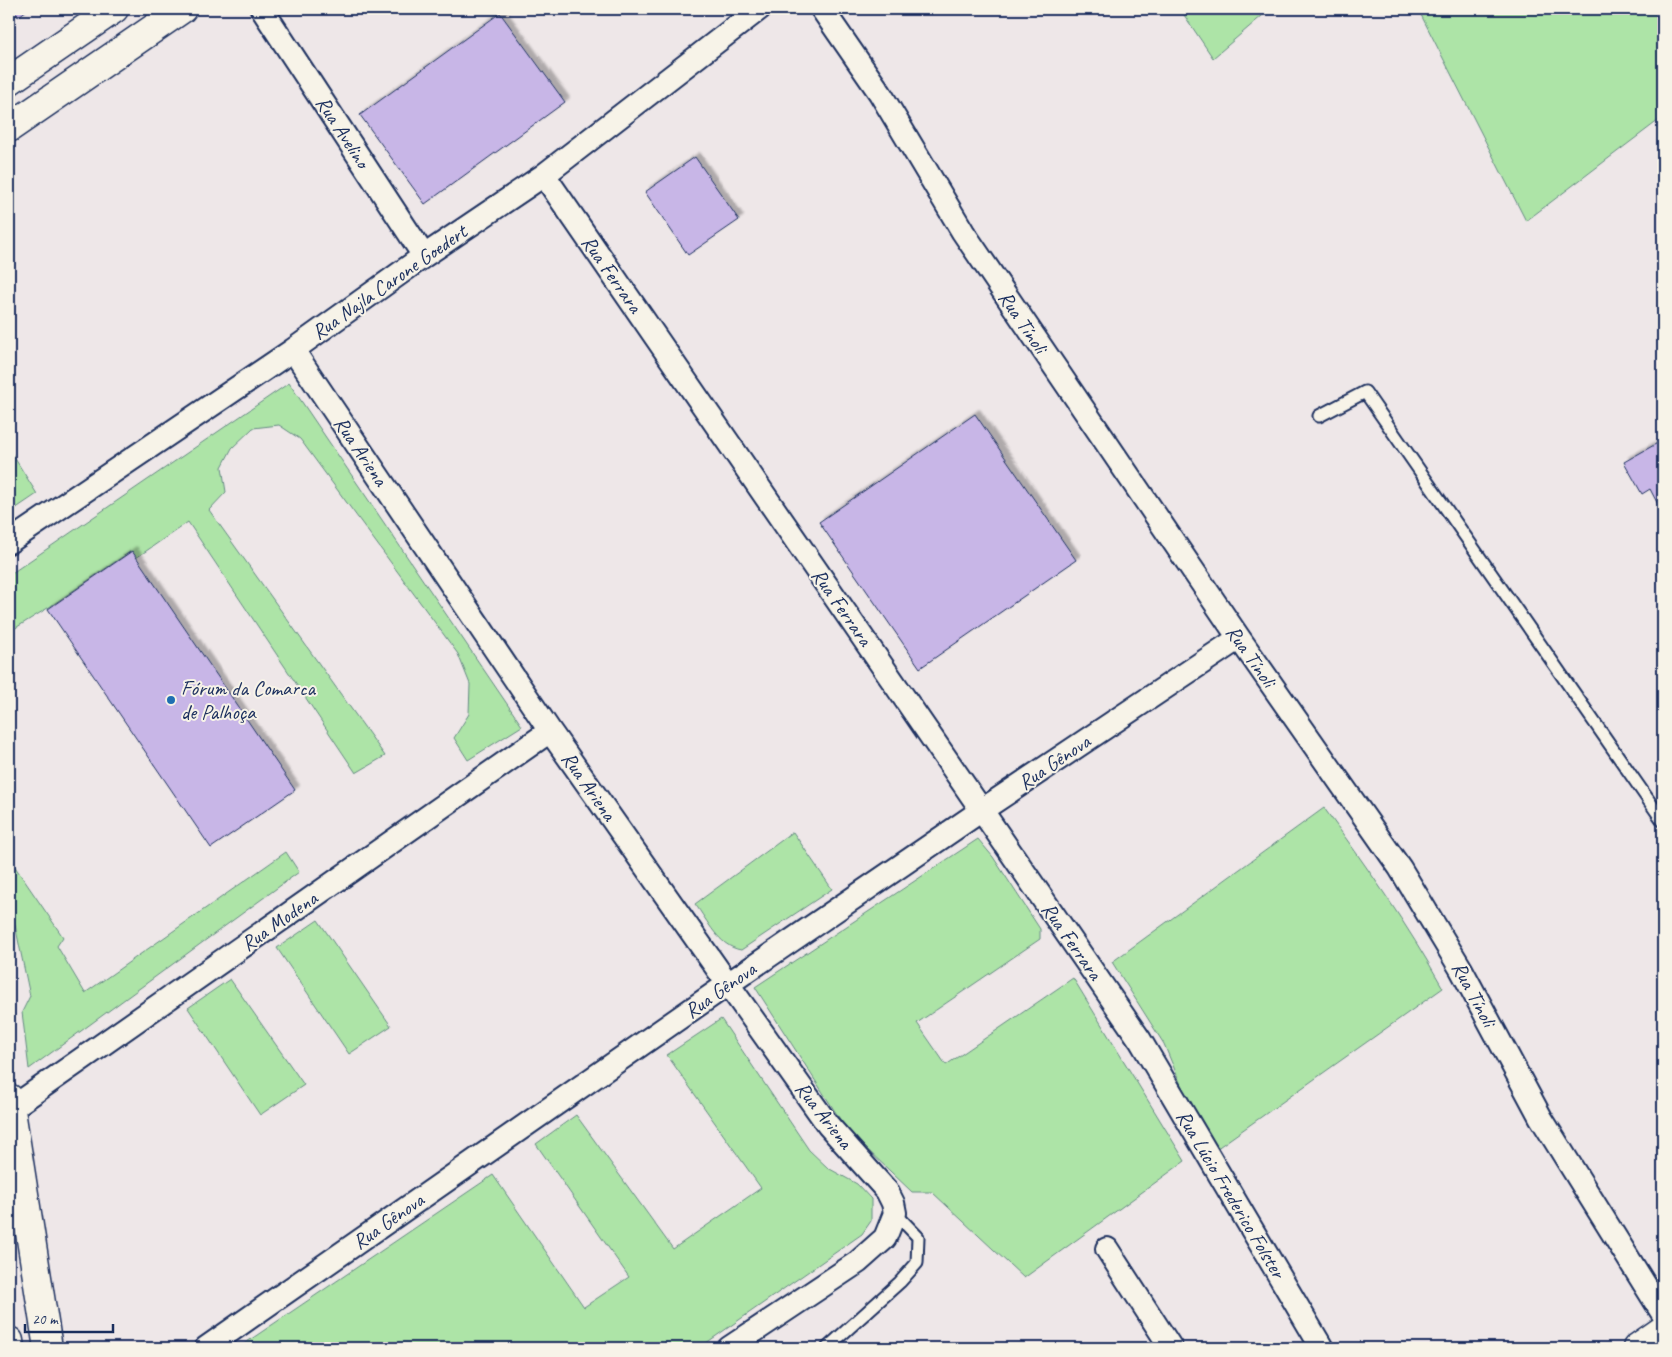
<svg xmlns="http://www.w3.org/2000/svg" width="1672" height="1357" font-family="Caveat,sans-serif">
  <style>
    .green { fill: #ade4a7; stroke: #648a82 }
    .building { fill: #c8b6e7; stroke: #1b2f5e; filter: url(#shadow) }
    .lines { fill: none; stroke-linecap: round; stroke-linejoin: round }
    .service-casing { stroke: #1b2f5e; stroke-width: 15 }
    .minor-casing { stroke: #1b2f5e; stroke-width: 26 }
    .secondary-casing { stroke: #1b2f5e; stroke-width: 31 }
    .service { stroke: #f7f3e8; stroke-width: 11 }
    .minor { stroke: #f7f3e8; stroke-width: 22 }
    .secondary { stroke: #f7f3e8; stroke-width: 28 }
    .poi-dot { fill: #1f6fb2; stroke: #f7f3e8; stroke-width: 2 }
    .labels { text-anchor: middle; stroke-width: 4; stroke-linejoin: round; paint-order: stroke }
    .street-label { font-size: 21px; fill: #1b2f5e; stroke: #f7f3e8 }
    .poi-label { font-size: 21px; fill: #1b2f5e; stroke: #f7f3e8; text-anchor: start }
  </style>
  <defs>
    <filter id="shadow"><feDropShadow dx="4.5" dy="-4.5" stdDeviation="1" flood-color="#0004"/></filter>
  </defs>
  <rect width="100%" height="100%" fill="#eee7e8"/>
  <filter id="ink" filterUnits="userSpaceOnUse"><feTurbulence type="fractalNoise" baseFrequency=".02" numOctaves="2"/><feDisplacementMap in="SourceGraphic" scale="10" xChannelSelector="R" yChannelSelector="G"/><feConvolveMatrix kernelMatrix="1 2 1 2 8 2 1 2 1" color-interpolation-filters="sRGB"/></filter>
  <g filter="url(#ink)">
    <!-- green -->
    <path class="green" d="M1180,9H1270L1213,58Z
      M1418,9H1663V117L1526,221Z
      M289,383L522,726L468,760L454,738L469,714L470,684L458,654L300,439L279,425L253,428L232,448L222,467L226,492L209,510L385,756L356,773L188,522L136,558L131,551L51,606L9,632V575Z
      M9,449L37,494L9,513Z
      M1324,808C1367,867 1407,924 1443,988L1216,1149L1189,1104L1164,1044L1112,962Z
      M793,832L832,889L741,950C718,946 708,921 695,904Z
      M978,839L993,857L1040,929V939L917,1023L946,1065L1073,978L1185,1161L1024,1278L932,1192H912L847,1130L755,987Z
      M286,852L299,872L29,1069L22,1012L30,996L11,906L9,904V858L63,937L57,946L85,993Z
      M318,920L391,1026L349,1054L277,948Z
      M230,979L304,1085L260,1115L188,1008Z
      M721,1019L809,1150L828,1168L857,1184L871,1199V1221L862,1234L699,1348H238L493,1175L584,1307L629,1277L536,1144L576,1115L673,1249L761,1188L667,1055Z"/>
    <!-- building -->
    <path class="building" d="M12,9H28L18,17Z
      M500,13L565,102L425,204L360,115Z
      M695,157L739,220L688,255L645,192Z
      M975,414L1076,560L920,668L819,522Z
      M1663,440V514L1650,489L1642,494L1624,462Z
      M132,551L295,790L211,848L48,609Z"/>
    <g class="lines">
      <defs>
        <path id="service" d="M1319,416L1365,392L1663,821
          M827,1348L900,1282L917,1263L918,1237L895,1213"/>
        <path id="minor" d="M262,9L424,256
          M822,9L880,93L963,232L1239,638L1400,868L1461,969L1541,1118L1663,1314
          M544,175L1140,1040L1322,1348
          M293,350L550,731L728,984L828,1125L887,1191L893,1203L895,1213L885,1238L858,1262L729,1348
          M9,542L293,350L424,256L544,175L759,9
          M9,1110L550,731
          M1107,1249L1171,1348
          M206,1348L728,984L982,810L1239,638"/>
        <path id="secondary" d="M9,81L114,9
          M9,128L182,9
          M9,1098L48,1348
          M9,1341L10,1348
          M1637,1348L1663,1330"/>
      </defs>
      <!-- service casing -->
      <use href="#service" class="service-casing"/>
      <!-- minor casing -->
      <use href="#minor" class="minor-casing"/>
      <!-- secondary casing -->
      <use href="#secondary" class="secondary-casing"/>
      <!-- service -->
      <use href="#service" class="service"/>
      <!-- minor -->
      <use href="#minor" class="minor"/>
      <!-- secondary -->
      <use href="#secondary" class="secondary"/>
    </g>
  </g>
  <!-- markers -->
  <circle class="poi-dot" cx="171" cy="700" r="5"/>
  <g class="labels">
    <!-- street labels -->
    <g class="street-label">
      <text transform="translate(343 132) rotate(57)" y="7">Rua Avelino</text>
      <text transform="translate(612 274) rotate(55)" y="7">Rua Ferrara</text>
      <text transform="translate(389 282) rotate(-35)" y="7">Rua Najla Carone Goedert</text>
      <text transform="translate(1023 322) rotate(56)" y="7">Rua Tínoli</text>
      <text transform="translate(361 451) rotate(56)" y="7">Rua Ariena</text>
      <text transform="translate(842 607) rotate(55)" y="7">Rua Ferrara</text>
      <text transform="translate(1251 656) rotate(55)" y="7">Rua Tínoli</text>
      <text transform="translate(1054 762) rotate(-34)" y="7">Rua Gênova</text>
      <text transform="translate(589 786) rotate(55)" y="7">Rua Ariena</text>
      <text transform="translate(279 921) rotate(-35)" y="7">Rua Modena</text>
      <text transform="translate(1072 941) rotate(55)" y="7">Rua Ferrara</text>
      <text transform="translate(720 990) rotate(-35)" y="7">Rua Gênova</text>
      <text transform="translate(1474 994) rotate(62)" y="7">Rua Tínoli</text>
      <text transform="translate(824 1115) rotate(52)" y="7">Rua Ariena</text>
      <text transform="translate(1231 1194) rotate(59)" y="7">Rua Lúcio Frederico Folster</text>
      <text transform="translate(388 1221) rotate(-35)" y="7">Rua Gênova</text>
    </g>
    <!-- poi labels -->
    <g class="poi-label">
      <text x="181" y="695">Fórum da Comarca<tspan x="181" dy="24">de Palhoça</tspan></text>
    </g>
  </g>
  <!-- margin -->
  <rect width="1672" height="1357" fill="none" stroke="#f7f3e8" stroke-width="30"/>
  <rect x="15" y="15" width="1642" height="1327" fill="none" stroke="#1b2f5e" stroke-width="2" filter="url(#ink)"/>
  <!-- scale -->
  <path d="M25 1324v8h88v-8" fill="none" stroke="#1b2f5e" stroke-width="2.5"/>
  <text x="32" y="1324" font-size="15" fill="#1b2f5e" stroke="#f7f3e8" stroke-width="4" paint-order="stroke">20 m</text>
</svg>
